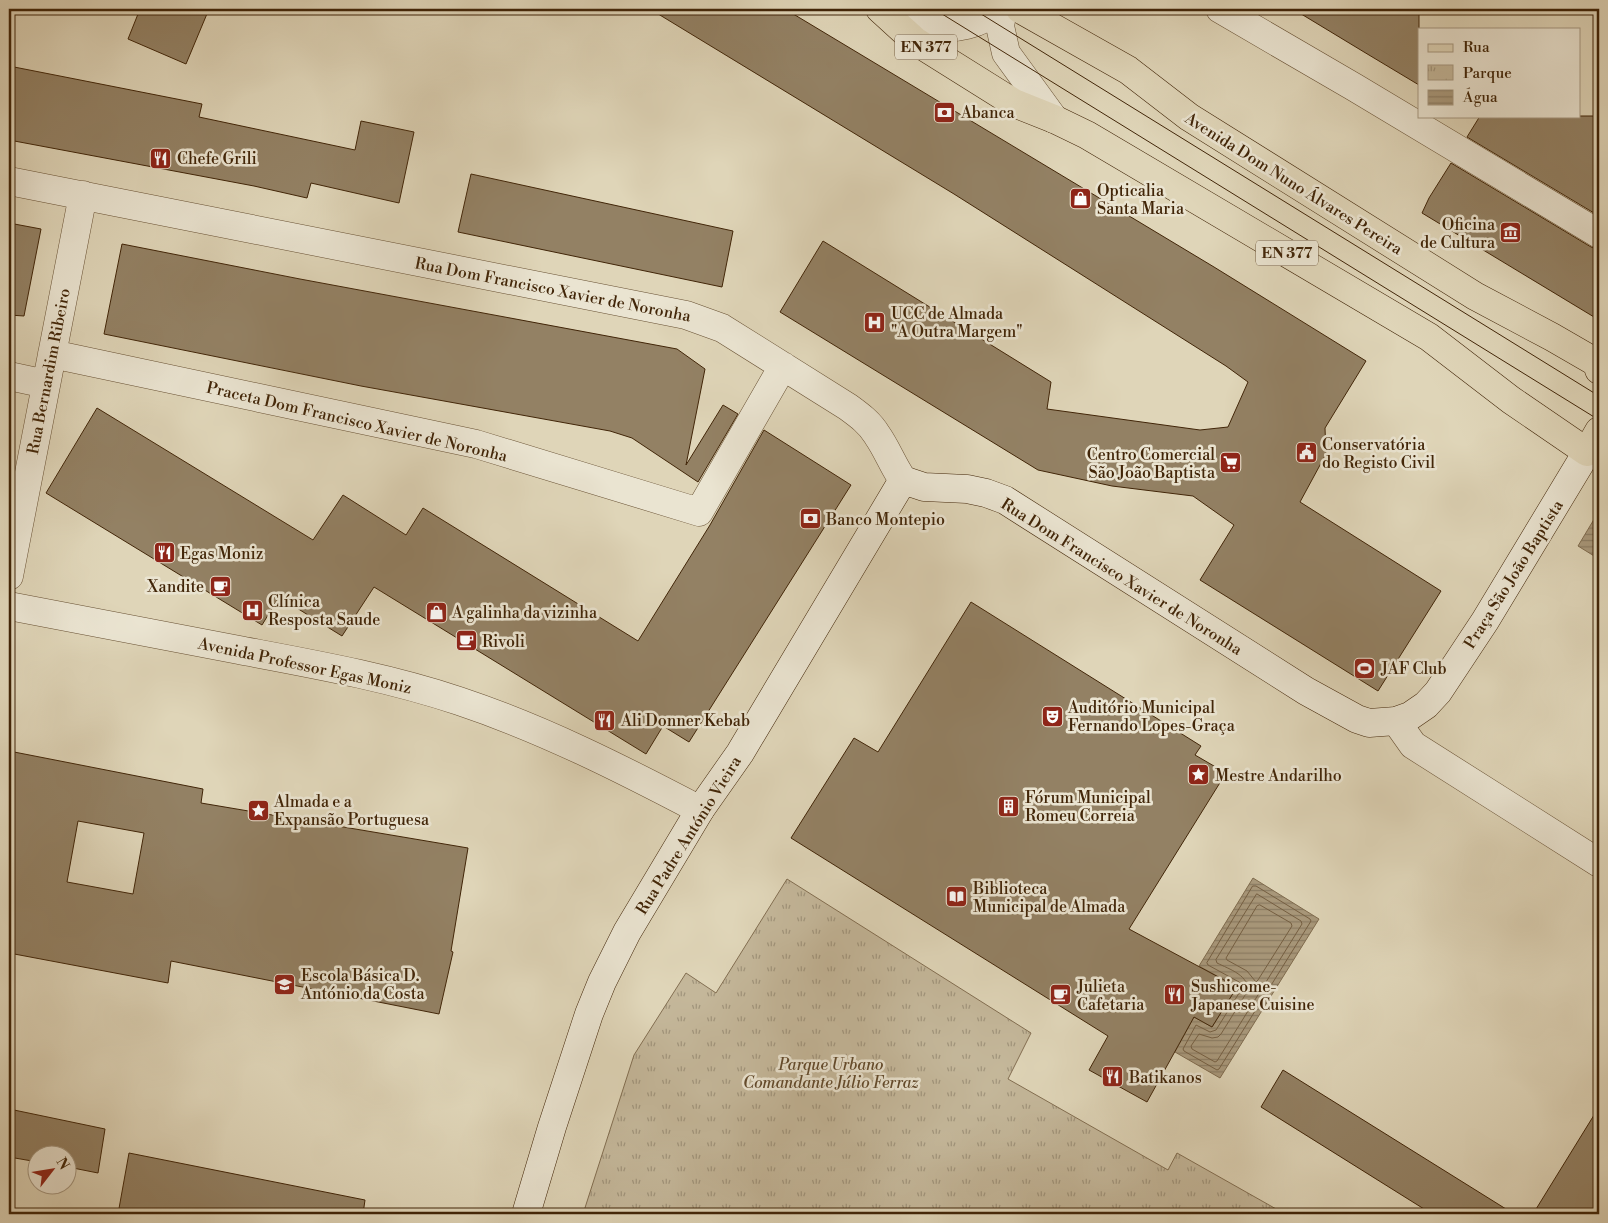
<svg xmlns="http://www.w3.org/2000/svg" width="1608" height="1223" font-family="'Libre Bodoni',serif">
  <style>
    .park { fill: url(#park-tufts); stroke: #826e51 }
    .water { fill: url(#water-rules); stroke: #7f6b4e }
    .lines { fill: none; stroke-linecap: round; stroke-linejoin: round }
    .shore { stroke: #755f42; stroke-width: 1 }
    .building { fill: #938164; stroke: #412508; fill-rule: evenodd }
    .street-casing { stroke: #685134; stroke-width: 29 }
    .secondary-casing { stroke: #412508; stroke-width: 29 }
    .primary-casing { stroke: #412508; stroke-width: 29 }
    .street { stroke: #eae4d1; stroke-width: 28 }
    .secondary { stroke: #eae4d1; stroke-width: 28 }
    .primary { stroke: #dfd5b8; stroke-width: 28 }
    .tram { stroke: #412508; stroke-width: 1 }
    .labels { text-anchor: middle; stroke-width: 5; stroke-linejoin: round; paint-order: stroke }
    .shield { fill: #eae4d1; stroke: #745e44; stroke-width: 1 }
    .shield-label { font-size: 15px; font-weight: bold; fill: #412508 }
    .poi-label { font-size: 16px; fill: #412508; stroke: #eae4d1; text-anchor: start }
    .street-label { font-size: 16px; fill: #412508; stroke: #eae4d1 }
    .park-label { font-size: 16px; font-style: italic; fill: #624a2c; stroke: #eae4d1 }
  </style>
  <defs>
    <pattern id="park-tufts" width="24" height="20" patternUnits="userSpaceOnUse" patternTransform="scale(1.25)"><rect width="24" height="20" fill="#c4b79a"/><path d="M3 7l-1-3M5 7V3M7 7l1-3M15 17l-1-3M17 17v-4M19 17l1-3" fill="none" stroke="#a1957c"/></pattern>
    <pattern id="water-rules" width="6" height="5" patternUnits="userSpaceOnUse" patternTransform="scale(1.25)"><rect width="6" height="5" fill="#a9997c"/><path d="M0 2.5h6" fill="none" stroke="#8b7d64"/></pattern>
  </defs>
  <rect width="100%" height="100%" fill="#dfd5b8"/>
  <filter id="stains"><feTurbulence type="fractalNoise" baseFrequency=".004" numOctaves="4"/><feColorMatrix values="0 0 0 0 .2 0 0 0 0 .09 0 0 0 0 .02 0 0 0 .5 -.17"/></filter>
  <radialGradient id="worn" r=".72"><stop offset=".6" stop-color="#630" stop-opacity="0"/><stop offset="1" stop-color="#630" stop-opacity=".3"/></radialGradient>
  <!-- park -->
  <path class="park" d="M787,879L1031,1033L1008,1079L1168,1170L1177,1153L1285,1214H583L634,1055L686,973L716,993Z"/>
  <!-- water -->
  <path class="water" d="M1599,511V559L1578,546Z
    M1253,878L1319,919L1220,1078L1175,1052L1194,1017L1212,1027L1237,987L1199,966Z"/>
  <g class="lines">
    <!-- shore -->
    <path class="shore" d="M1253,886H1256L1310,919L1311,921L1219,1069L1217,1070L1184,1051L1183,1049L1196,1025L1210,1032L1216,1030L1241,990V986L1239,982L1208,965L1207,963Z
      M1257,894L1301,921L1302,924L1217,1061L1215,1062L1192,1049L1191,1046L1199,1034L1212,1038L1218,1037L1221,1034L1247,992C1251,976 1229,969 1217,963L1216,960Z
      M1260,905L1291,923L1292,926L1258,980L1256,982L1247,971L1227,960L1226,958L1257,906Z"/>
  </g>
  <!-- building -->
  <path class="building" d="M140,9H209L186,64L128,39Z
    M650,9H785L1214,267L1366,361L1325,428L1326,454L1300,502L1441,591L1378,691L1200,580L1234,525L1193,496L1112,486L1038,470L780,312L823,241L1051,382L1047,409L1200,430L1228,427L1248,382L1226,366L954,194Z
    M1293,9H1419V85L1364,52Z
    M9,66L202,104L199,117L355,150L361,121L414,132L399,203L311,183L307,198L254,186L9,140Z
    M1480,116H1599V216L1467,137Z
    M1451,163L1591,247L1599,250V320L1422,213L1429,198Z
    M471,174L733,231L722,287L458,232Z
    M9,223L41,229L24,316L9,315Z
    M122,244L300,279L677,349L705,369L686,465L723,405L738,414L698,482L632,438L610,431L361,386L104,334Z
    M97,408L313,540L343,495L406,535L423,508L638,641L710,525L764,430L851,485L689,742L663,726L646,754L374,587L342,636L279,597L262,625L46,493Z
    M971,602L1201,746L1195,755L1226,773L1129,929L1237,987L1212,1027L1194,1017L1147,1102L1089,1070L1108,1036L791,838L854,738L878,752Z
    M9,751L203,789L201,803L468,848L451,951L453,952L439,1014L171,961L168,983L9,953ZM78,821L144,833L133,894L67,882Z
    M1283,1070L1514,1214H1432L1261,1107Z
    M1599,1107V1214H1533Z
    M14,1110L105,1129L98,1173L68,1167V1156H38V1162L9,1157V1144Z
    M129,1153L365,1200L363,1214H118Z"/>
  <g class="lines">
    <defs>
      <path id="street" d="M1003,9L1000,26L1006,53L1054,119
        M1220,9L1354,87L1599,234
        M883,11C899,16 916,22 932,26C953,31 982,24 998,9
        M9,181L686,315L722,328L848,407C859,415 870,423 877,435C887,449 893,466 903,480
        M52,354L476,444L699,512L783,366
        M9,376L46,384
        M9,576L83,195
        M9,606C85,621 162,635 239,650C313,664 387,677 459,701C543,729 622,769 700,810
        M1396,721L1413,745L1599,863"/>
      <path id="secondary" d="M526,1214L552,1127L589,1014L602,982L627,932L700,810L740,753L903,480L924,487L967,489L986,493L1005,500L1306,691L1357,719L1369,723L1396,721L1410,716L1426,705L1438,692L1485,621L1587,452"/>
      <path id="primary" d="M880,9L915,41L1014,103L1054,119L1087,135L1429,337L1511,400L1587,452L1599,431
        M1020,9L1128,70L1189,117L1475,296L1552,337L1597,363L1599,370"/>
    </defs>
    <!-- street casing -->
    <use href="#street" class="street-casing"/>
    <!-- secondary casing -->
    <use href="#secondary" class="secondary-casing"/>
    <!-- primary casing -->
    <use href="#primary" class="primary-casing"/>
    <!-- street -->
    <use href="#street" class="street"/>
    <!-- secondary -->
    <use href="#secondary" class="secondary"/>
    <!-- primary -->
    <use href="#primary" class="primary"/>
    <!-- tram -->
    <path class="tram" d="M934,9L1599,420
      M973,9L1599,396"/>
  </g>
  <!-- icons -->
  <defs>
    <symbol id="bank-square" viewBox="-11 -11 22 22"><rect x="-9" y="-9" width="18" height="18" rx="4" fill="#8f2418" stroke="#eae4d1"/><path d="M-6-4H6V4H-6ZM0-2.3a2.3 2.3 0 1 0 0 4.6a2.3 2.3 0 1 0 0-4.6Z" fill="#fff"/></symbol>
    <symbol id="restaurant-square" viewBox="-11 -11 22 22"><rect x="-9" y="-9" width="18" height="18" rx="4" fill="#8f2418" stroke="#eae4d1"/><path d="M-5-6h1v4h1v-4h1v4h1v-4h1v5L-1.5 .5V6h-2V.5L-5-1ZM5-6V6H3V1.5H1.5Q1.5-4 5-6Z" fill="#fff"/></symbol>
    <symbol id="shop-square" viewBox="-11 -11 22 22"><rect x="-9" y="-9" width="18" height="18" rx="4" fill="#8f2418" stroke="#eae4d1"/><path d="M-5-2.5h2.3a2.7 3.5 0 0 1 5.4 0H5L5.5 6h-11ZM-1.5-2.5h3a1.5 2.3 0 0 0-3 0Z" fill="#fff"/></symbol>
    <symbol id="museum-square" viewBox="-11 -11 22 22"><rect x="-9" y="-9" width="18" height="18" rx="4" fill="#8f2418" stroke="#eae4d1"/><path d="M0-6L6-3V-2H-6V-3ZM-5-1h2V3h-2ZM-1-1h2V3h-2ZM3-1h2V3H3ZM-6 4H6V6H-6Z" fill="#fff"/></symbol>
    <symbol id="hospital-square" viewBox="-11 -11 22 22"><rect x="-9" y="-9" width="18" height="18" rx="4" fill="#8f2418" stroke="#eae4d1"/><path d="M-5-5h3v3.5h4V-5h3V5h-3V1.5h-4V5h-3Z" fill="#fff"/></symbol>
    <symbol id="civic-square" viewBox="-11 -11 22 22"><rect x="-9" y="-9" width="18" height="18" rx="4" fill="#8f2418" stroke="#eae4d1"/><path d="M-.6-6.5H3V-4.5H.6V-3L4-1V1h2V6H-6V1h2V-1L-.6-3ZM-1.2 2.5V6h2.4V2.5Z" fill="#fff"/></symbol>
    <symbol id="supermarket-square" viewBox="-11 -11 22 22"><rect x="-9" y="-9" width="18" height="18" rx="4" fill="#8f2418" stroke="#eae4d1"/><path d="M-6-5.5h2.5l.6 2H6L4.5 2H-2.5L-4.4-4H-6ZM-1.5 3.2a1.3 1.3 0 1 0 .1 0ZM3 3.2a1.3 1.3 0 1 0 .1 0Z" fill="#fff"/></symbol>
    <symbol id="cafe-square" viewBox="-11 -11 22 22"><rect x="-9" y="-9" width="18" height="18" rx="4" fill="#8f2418" stroke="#eae4d1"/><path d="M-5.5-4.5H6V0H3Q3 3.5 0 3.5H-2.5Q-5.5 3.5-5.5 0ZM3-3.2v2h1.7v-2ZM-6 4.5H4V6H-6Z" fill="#fff"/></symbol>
    <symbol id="stadium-square" viewBox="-11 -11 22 22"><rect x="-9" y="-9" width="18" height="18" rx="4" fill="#8f2418" stroke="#eae4d1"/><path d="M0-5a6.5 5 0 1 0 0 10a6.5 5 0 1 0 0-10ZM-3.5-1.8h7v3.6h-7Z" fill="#fff"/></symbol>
    <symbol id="theatre-square" viewBox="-11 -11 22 22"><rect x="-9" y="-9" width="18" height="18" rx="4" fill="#8f2418" stroke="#eae4d1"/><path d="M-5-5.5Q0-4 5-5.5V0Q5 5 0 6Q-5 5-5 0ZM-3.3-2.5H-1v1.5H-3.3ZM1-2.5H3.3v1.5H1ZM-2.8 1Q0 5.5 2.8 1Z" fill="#fff"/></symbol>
    <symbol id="sight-square" viewBox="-11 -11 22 22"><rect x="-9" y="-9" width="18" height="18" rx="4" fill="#8f2418" stroke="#eae4d1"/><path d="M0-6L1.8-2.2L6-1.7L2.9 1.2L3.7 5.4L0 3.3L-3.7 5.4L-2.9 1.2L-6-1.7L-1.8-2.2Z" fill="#fff"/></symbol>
    <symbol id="building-square" viewBox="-11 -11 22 22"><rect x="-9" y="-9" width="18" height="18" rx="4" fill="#8f2418" stroke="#eae4d1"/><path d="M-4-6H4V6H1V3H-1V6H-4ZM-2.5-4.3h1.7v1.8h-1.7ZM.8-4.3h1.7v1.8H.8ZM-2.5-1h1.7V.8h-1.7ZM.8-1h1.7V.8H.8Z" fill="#fff"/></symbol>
    <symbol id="library-square" viewBox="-11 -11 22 22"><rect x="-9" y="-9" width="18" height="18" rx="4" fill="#8f2418" stroke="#eae4d1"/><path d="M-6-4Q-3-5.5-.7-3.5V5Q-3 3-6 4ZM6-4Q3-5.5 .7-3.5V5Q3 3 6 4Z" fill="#fff"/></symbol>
    <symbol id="school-square" viewBox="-11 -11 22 22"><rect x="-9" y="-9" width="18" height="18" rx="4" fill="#8f2418" stroke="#eae4d1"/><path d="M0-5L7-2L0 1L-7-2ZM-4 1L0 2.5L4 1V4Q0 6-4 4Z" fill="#fff"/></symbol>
  </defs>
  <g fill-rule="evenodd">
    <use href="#bank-square" x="932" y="100" width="25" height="25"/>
    <use href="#restaurant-square" x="148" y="146" width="25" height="25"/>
    <use href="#shop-square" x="1068" y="186" width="25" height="25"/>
    <use href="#museum-square" x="1498" y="220" width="25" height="25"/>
    <use href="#hospital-square" x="862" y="310" width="25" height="25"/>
    <use href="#civic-square" x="1294" y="440" width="25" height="25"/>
    <use href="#supermarket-square" x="1218" y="450" width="25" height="25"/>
    <use href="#bank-square" x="798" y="506" width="25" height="25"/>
    <use href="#restaurant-square" x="152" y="540" width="25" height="25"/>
    <use href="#cafe-square" x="208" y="574" width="25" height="25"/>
    <use href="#hospital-square" x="240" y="598" width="25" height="25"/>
    <use href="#shop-square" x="424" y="600" width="25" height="25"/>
    <use href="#cafe-square" x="454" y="628" width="25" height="25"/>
    <use href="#stadium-square" x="1352" y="656" width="25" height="25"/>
    <use href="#theatre-square" x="1040" y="704" width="25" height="25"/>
    <use href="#restaurant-square" x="592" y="708" width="25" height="25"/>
    <use href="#sight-square" x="1186" y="762" width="25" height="25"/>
    <use href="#building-square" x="996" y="794" width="25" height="25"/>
    <use href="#sight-square" x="246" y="798" width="25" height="25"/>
    <use href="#library-square" x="944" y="884" width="25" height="25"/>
    <use href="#school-square" x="272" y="972" width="25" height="25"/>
    <use href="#cafe-square" x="1048" y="982" width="25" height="25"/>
    <use href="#restaurant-square" x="1162" y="982" width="25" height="25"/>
    <use href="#restaurant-square" x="1100" y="1064" width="25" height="25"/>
  </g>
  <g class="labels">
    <!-- shield labels -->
    <g class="shield">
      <rect x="895" y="34.5" width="62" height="25" rx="4"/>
      <rect x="1256" y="240.5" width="62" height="25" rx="4"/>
    </g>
    <g class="shield-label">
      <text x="926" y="52">EN 377</text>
      <text x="1287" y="258">EN 377</text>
    </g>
    <!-- poi labels -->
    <g class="poi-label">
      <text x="961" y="118">Abanca</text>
      <text x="177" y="164">Chefe Grili</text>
      <text x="1097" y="196">Opticalia<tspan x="1097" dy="18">Santa Maria</tspan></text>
      <text x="1495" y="230" text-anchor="end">Oficina<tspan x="1495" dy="18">de Cultura</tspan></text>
      <text x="891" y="319">UCC de Almada<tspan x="891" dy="18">"A Outra Margem"</tspan></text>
      <text x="1322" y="450">Conservatória<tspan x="1322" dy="18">do Registo Civil</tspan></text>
      <text x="1215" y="460" text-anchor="end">Centro Comercial<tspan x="1215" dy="18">São João Baptista</tspan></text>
      <text x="826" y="525">Banco Montepio</text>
      <text x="180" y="559">Egas Moniz</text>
      <text x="204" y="592" text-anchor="end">Xandite</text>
      <text x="268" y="607">Clínica<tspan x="268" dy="18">Resposta Saude</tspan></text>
      <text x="452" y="618">A galinha da vizinha</text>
      <text x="482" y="647">Rivoli</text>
      <text x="1381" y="674">JAF Club</text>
      <text x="1068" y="713">Auditório Municipal<tspan x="1068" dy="18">Fernando Lopes-Graça</tspan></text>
      <text x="621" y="726">Ali Donner Kebab</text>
      <text x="1215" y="781">Mestre Andarilho</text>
      <text x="1025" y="803">Fórum Municipal<tspan x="1025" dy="18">Romeu Correia</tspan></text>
      <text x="274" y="807">Almada e a<tspan x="274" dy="18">Expansão Portuguesa</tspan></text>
      <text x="973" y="894">Biblioteca<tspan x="973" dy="18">Municipal de Almada</tspan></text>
      <text x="301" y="981">Escola Básica D.<tspan x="301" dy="18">António da Costa</tspan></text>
      <text x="1077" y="992">Julieta<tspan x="1077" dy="18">Cafetaria</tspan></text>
      <text x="1191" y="992">Sushicome-<tspan x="1191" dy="18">Japanese Cuisine</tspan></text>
      <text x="1129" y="1083">Batikanos</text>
    </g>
    <!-- street labels -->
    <g class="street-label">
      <text transform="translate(1294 183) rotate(32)" y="6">Avenida Dom Nuno Álvares Pereira</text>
      <text transform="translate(553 289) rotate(11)" y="6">Rua Dom Francisco Xavier de Noronha</text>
      <text transform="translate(48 371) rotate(-79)" y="6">Rua Bernardim Ribeiro</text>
      <text transform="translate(357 421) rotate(13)" y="6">Praceta Dom Francisco Xavier de Noronha</text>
      <text transform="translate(1513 574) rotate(-58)" y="6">Praça São João Baptista</text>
      <text transform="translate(1122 576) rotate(32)" y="6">Rua Dom Francisco Xavier de Noronha</text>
      <text transform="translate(305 665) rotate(12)" y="6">Avenida Professor Egas Moniz</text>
      <text transform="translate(688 835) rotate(-58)" y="6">Rua Padre António Vieira</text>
    </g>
    <!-- park labels -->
    <g class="park-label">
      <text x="831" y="1070">Parque Urbano<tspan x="831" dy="18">Comandante Júlio Ferraz</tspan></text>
    </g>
  </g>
  <!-- margin -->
  <rect width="1608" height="1223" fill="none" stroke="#dfd5b8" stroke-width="30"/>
  <rect x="10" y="10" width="1588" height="1203" fill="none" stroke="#412508" stroke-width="2.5"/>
  <rect x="15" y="15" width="1578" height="1193" fill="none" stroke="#412508"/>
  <!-- legend -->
  <rect x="1418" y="28" width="162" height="90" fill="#eae4d1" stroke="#a69881"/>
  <rect x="1428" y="44" width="25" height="8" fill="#dfd5b8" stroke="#a69881"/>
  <text x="1463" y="52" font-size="15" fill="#412508">Rua</text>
  <rect x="1428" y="65" width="25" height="15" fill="url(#park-tufts)" stroke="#a69881"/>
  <text x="1463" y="78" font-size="15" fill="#412508">Parque</text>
  <rect x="1428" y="90" width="25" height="15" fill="url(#water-rules)" stroke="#a69881"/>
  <text x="1463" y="102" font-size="15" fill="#412508">Água</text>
  <!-- north arrow -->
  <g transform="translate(52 1170) rotate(59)"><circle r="24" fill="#eae4d1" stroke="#a69881"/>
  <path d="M0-4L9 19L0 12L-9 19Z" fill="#8f2418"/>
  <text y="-8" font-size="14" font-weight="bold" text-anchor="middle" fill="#412508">N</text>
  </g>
  <rect width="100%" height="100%" filter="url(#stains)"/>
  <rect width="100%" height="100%" fill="url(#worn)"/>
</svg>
